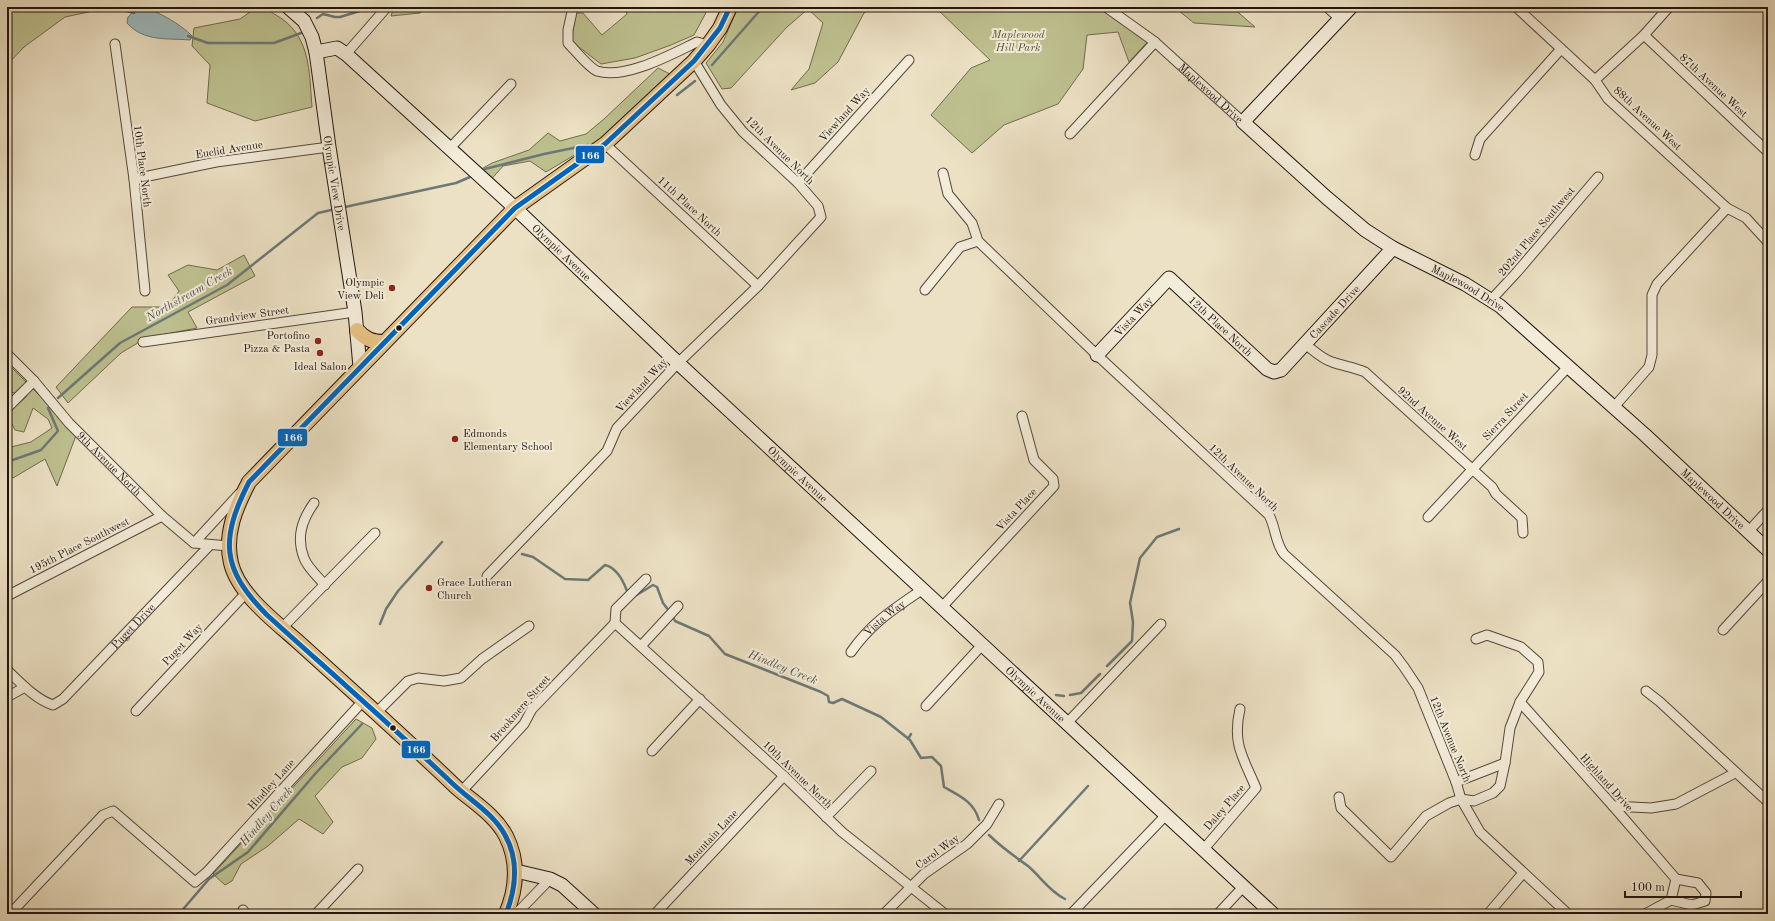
<svg xmlns="http://www.w3.org/2000/svg" width="1775" height="921" font-family="'Old Standard TT',serif">
  <style>
    .green { fill: #bec190; stroke: #706b4e }
    .water { fill: #9dbbbd; stroke: #6c7977 }
    .lines { fill: none; stroke-linecap: round; stroke-linejoin: round }
    .stream { stroke: #6c7977; stroke-width: 2.5 }
    .street-casing { stroke: #54483b; stroke-width: 11 }
    .secondary-casing { stroke: #22150d; stroke-width: 15 }
    .primary-casing { stroke: #22150d; stroke-width: 16 }
    .street { stroke: #f3ecd9; stroke-width: 9 }
    .secondary { stroke: #f3ecd9; stroke-width: 13 }
    .primary { stroke: #e6c082; stroke-width: 14 }
    .bus-1-casing { stroke: #f3ecd9; stroke-width: 8 }
    .bus-1 { stroke: #0065bd; stroke-width: 5 }
    .poi-dot { fill: #8f2418; stroke: #f3ecd9; stroke-width: 1.5 }
    .bus-dot { fill: #22150d; stroke: #f3ecd9; stroke-width: 1.5 }
    .labels { text-anchor: middle; stroke-width: 4; stroke-linejoin: round; paint-order: stroke }
    .park-label { font-size: 11px; font-style: italic; fill: #59513b; stroke: #f3ecd9 }
    .street-label { font-size: 11px; fill: #22150d; stroke: #f3ecd9 }
    .poi-label { font-size: 11px; fill: #22150d; stroke: #f3ecd9; text-anchor: end }
    .water-label { font-size: 12px; font-style: italic; fill: #4d4f4b; stroke: #f3ecd9 }
    .line-badge { stroke: #f3ecd9; stroke-width: 1.5 }
    .badge-label { font-size: 11px; text-anchor: middle; font-weight: bold; fill: #fff }
  </style>
  <rect width="100%" height="100%" fill="#ece1c4"/>
  <filter id="stains"><feTurbulence type="fractalNoise" baseFrequency=".005" numOctaves="4"/><feColorMatrix values="0 0 0 0 .2 0 0 0 0 .09 0 0 0 0 .02 0 0 0 .5 -.17"/></filter>
  <radialGradient id="worn" r=".72"><stop offset=".6" stop-color="#630" stop-opacity="0"/><stop offset="1" stop-color="#630" stop-opacity=".3"/></radialGradient>
  <!-- green -->
  <path class="green" d="M7,7H112L65,17L24,47L7,65Z
    M257,7C265,7 269,11 276,15C311,35 309,71 312,107L255,121L207,103L210,65L192,46L194,28L240,19Z
    M394,7H427L420,13L391,16Z
    M624,7H709L694,35L671,45L635,58L601,64L571,41L576,13H583L602,35L627,14Z
    M738,7H872L864,13L838,62L815,83L791,90L809,69L823,23L808,9L787,27L731,88L722,89L706,63L723,42Z
    M935,7H1115L1152,37L1129,62L1118,32L1087,35L1083,69L1058,104L1004,125L972,153L931,115L971,68L990,60Z
    M1174,7H1232L1255,27L1194,23Z
    M658,68L670,74L636,111L593,144L546,172L530,161L503,166L488,183L478,171L492,163L529,150L548,133L560,141L586,134L604,119Z
    M244,255L255,276L188,312L197,328L146,338L121,353L68,403L56,387L132,307H168L179,291L168,275L188,265L217,270Z
    M7,363L77,433L57,486L45,459L13,478L7,475V448L31,442L52,428L48,419L33,408L24,432L15,430L7,414L27,396L7,391Z
    M356,719L372,728L376,739L362,758L342,767L315,796L333,822L323,834L299,819L268,846L241,864L232,881L225,885L213,874Z"/>
  <!-- water -->
  <path class="water" d="M138,7C152,7 182,25 192,36L190,40C167,38 144,42 127,23L128,17Z"/>
  <g class="lines">
    <!-- stream -->
    <path class="stream" d="M96,7H101
      M113,7L134,13
      M7,10L23,7
      M317,18L323,14L335,17H340L373,7
      M188,36L208,43H274L301,33
      M712,65L763,7
      M677,95L695,81
      M485,169L544,154L588,145
      M345,207L456,183L470,177
      M58,398L120,343L227,285L318,213L331,210
      M7,462L41,450L58,431L48,408
      M522,554L533,557L565,579L588,580L605,565C617,568 623,580 627,591
      M635,596L653,585L657,587L663,603L669,611
      M673,617L675,621L709,636L725,654L821,692L828,696L829,702L833,703L842,699L881,717L910,740L921,758L932,757L941,766L944,787C960,796 974,802 979,820
      M380,624L386,609L398,591L442,542
      M1107,666L1132,641L1133,622L1130,603L1140,558L1157,537L1179,529
      M1056,695L1064,696
      M1070,695L1081,693L1100,674
      M908,739L911,734
      M989,835C1001,847 1014,856 1028,866C1041,877 1049,891 1065,899
      M1019,861L1088,786
      M179,914L209,879L248,852L315,774L362,724"/>
    <defs>
      <g id="street">
        <path d="M573,7L568,30V43C575,50 588,67 597,71C625,80 672,54 697,42L708,45"/>
        <path id="s1" d="M1106,7L1155,42L1243,122"/>
        <path d="M1327,7L1340,19"/>
        <path d="M1516,7L1595,80L1608,99L1727,208L1746,218L1768,242"/>
        <path d="M1644,35L1768,152"/>
        <path d="M115,44L134,179L145,291"/>
        <path d="M346,54L387,7"/>
        <path d="M1595,80L1644,35L1669,7"/>
        <path d="M1070,134L1155,42"/>
        <path d="M605,144L758,286"/>
        <path d="M450,148L511,84"/>
        <path d="M1475,155L1480,139L1561,49"/>
        <path d="M943,173L948,194L972,223L978,241L1097,355L1269,515C1276,528 1275,543 1284,554L1395,655L1404,667L1418,688L1456,782L1461,799L1480,832L1568,914"/>
        <path d="M134,179L216,162L329,147"/>
        <path d="M798,183L909,60"/>
        <path d="M925,290L960,247L978,241"/>
        <path d="M1491,300L1517,272L1598,177"/>
        <path d="M143,342L355,312"/>
        <path d="M1305,344C1313,350 1322,359 1332,362C1343,366 1354,367 1365,372L1492,487L1496,494L1522,518L1523,533"/>
        <path id="s2" d="M7,354L34,381L69,423L162,516L194,543L229,546"/>
        <path d="M1614,407L1649,367L1652,355V295L1657,284L1727,208"/>
        <path d="M7,408L34,381"/>
        <path d="M314,503C302,520 296,537 304,558C307,567 318,577 325,585"/>
        <path d="M1428,517L1568,367"/>
        <path d="M1748,532L1768,510"/>
        <path d="M194,543L240,493"/>
        <path d="M487,576L607,451L617,428L678,363L758,286L821,217L818,206L798,183L743,132L721,105L694,61"/>
        <path d="M7,596L162,516"/>
        <path d="M942,607L1054,486L1053,479L1034,460L1022,416"/>
        <path d="M615,623L784,776L842,832L945,914"/>
        <path d="M615,623L616,609L646,579"/>
        <path d="M282,628L375,533"/>
        <path d="M1723,630L1768,581"/>
        <path d="M641,646L678,606"/>
        <path id="s3" d="M851,652C872,622 894,609 923,589"/>
        <path id="s4" d="M7,670C21,683 35,699 53,705L63,699L210,545"/>
        <path d="M1646,691L1660,702L1768,802"/>
        <path d="M7,697L25,687"/>
        <path d="M1520,702L1613,806L1676,879"/>
        <path d="M926,706L983,644"/>
        <path d="M136,711L246,593"/>
        <path d="M376,713L408,681L418,678L444,681L461,678L482,659L529,626"/>
        <path d="M1068,722L1161,624"/>
        <path d="M652,751L700,699"/>
        <path d="M1456,782L1505,763"/>
        <path d="M461,792L524,724L532,709L615,623"/>
        <path d="M1339,797L1341,808L1391,857L1426,816L1449,803L1461,799"/>
        <path d="M1461,799L1474,801L1493,793L1500,786L1505,763L1510,728L1520,702L1539,672L1538,662L1521,647L1487,635L1476,639"/>
        <path d="M1613,806L1651,808L1676,804L1735,773"/>
        <path d="M826,817L871,771"/>
        <path d="M1203,850L1256,788C1243,757 1232,744 1240,709"/>
        <path d="M1671,900L1692,905L1705,901L1706,893L1698,883L1676,879"/>
        <path d="M243,910L246,914"/>
        <path d="M10,914L103,815L113,811L195,882L207,872L363,701"/>
        <path d="M316,914L358,869"/>
        <path d="M516,914L550,879"/>
        <path d="M655,914L784,776"/>
        <path d="M884,914L924,874L967,844L987,824L999,804"/>
        <path d="M1071,914L1167,814"/>
        <path d="M1218,914L1243,887"/>
        <path d="M1488,914L1523,873"/>
        <path d="M1645,914L1671,900L1676,879"/>
      </g>
      <g id="secondary">
        <path id="s5" d="M288,7L304,21L312,37L316,52L329,147L355,312L360,367"/>
        <path id="s6" d="M1351,7L1243,122L1327,198L1365,230L1393,248L1465,284L1500,306L1645,435L1768,550"/>
        <path id="s7" d="M316,52L337,48L346,54L515,208L678,363L1273,914"/>
        <path id="s8" d="M1097,355L1169,278L1267,369L1274,372L1281,370L1393,248"/>
        <path d="M516,871L550,879L562,885L594,914"/>
      </g>
      <path id="primary" d="M357,330C365,339 372,342 384,342
        M506,914C517,888 519,862 506,836C495,815 473,802 456,787C404,737 350,689 296,640C273,620 238,593 231,563C224,534 236,507 249,482L515,208L605,144L694,61L708,45L720,28L730,7"/>
    </defs>
    <!-- street casing -->
    <use href="#street" class="street-casing"/>
    <!-- secondary casing -->
    <use href="#secondary" class="secondary-casing"/>
    <!-- primary casing -->
    <use href="#primary" class="primary-casing"/>
    <!-- street -->
    <use href="#street" class="street"/>
    <!-- secondary -->
    <use href="#secondary" class="secondary"/>
    <!-- primary -->
    <use href="#primary" class="primary"/>
    <defs>
      <path id="bus-1" d="M506,914C516,888 519,860 505,835C493,813 471,801 453,784C393,727 329,671 267,615C221,569 220,539 249,482L515,208L605,144L694,61L720,28L730,7"/>
    </defs>
    <!-- bus-1 casing -->
    <use href="#bus-1" class="bus-1-casing"/>
    <!-- bus-1 -->
    <use href="#bus-1" class="bus-1"/>
  </g>
  <!-- markers -->
  <g class="poi-dot">
    <circle cx="392" cy="288" r="4"/>
    <circle cx="318" cy="341" r="4"/>
    <circle cx="320" cy="353" r="4"/>
    <circle cx="455" cy="439" r="4"/>
    <circle cx="429" cy="588" r="4"/>
  </g>
  <g class="bus-dot">
    <circle cx="399" cy="328" r="3.5"/>
    <circle cx="393" cy="728" r="3.5"/>
  </g>
  <g class="labels">
    <!-- park labels -->
    <g class="park-label">
      <text x="1018" y="38">Maplewood<tspan x="1018" dy="13">Hill Park</tspan></text>
    </g>
    <!-- street labels -->
    <g class="street-label">
      <text transform="translate(1714 85) rotate(43)" y="4">87th Avenue West</text>
      <text dy="4" stroke="none"><textPath href="#s1" startOffset="136">Maplewood Drive</textPath></text>
      <text transform="translate(844 114) rotate(-48)" y="4">Viewland Way</text>
      <text transform="translate(1648 118) rotate(43)" y="4">88th Avenue West</text>
      <text transform="translate(229 149) rotate(-9)" y="4">Euclid Avenue</text>
      <text transform="translate(780 150) rotate(45)" y="4">12th Avenue North</text>
      <text transform="translate(143 166) rotate(83)" y="4">10th Place North</text>
      <text dy="4" stroke="none"><textPath href="#s5" startOffset="187">Olympic View Drive</textPath></text>
      <text transform="translate(690 206) rotate(43)" y="4">11th Place North</text>
      <text transform="translate(1536 231) rotate(-50)" y="4">202nd Place Southwest</text>
      <text dy="4" stroke="none"><textPath href="#s7" startOffset="325">Olympic Avenue</textPath></text>
      <text dy="4" stroke="none"><textPath href="#s6" startOffset="439">Maplewood Drive</textPath></text>
      <text dy="4" stroke="none"><textPath href="#s8" startOffset="333">Cascade Drive</textPath></text>
      <text transform="translate(247 315) rotate(-8)" y="4">Grandview Street</text>
      <text dy="4" stroke="none"><textPath href="#s8" startOffset="53">Vista Way</textPath></text>
      <text dy="4" stroke="none"><textPath href="#s8" startOffset="176">12th Place North</textPath></text>
      <text transform="translate(641 385) rotate(-47)" y="4">Viewland Way</text>
      <text transform="translate(1505 416) rotate(-47)" y="4">Sierra Street</text>
      <text transform="translate(1433 418) rotate(42)" y="4">92nd Avenue West</text>
      <text dy="4" stroke="none"><textPath href="#s2" startOffset="150">9th Avenue North</textPath></text>
      <text dy="4" stroke="none"><textPath href="#s7" startOffset="649">Olympic Avenue</textPath></text>
      <text transform="translate(1244 477) rotate(44)" y="4">12th Avenue North</text>
      <text dy="4" stroke="none"><textPath href="#s6" startOffset="763">Maplewood Drive</textPath></text>
      <text transform="translate(1016 509) rotate(-47)" y="4">Vista Place</text>
      <text transform="translate(79 545) rotate(-27)" y="4">195th Place Southwest</text>
      <text dy="4" stroke="none"><textPath href="#s3" startOffset="48">Vista Way</textPath></text>
      <text dy="4" stroke="none"><textPath href="#s4" startOffset="171">Puget Drive</textPath></text>
      <text transform="translate(182 644) rotate(-47)" y="4">Puget Way</text>
      <text dy="4" stroke="none"><textPath href="#s7" startOffset="973">Olympic Avenue</textPath></text>
      <text transform="translate(520 708) rotate(-49)" y="4">Brookmere Street</text>
      <text transform="translate(1451 739) rotate(68)" y="4">12th Avenue North</text>
      <text transform="translate(798 774) rotate(44)" y="4">10th Avenue North</text>
      <text transform="translate(1607 782) rotate(48)" y="4">Highland Drive</text>
      <text transform="translate(271 784) rotate(-48)" y="4">Hindley Lane</text>
      <text transform="translate(1224 807) rotate(-49)" y="4">Daley Place</text>
      <text transform="translate(711 837) rotate(-47)" y="4">Mountain Lane</text>
      <text transform="translate(937 851) rotate(-36)" y="4">Carol Way</text>
    </g>
    <!-- poi labels -->
    <g class="poi-label">
      <text x="384" y="286">Olympic<tspan x="384" dy="13">View Deli</tspan></text>
      <text x="310" y="339">Portofino<tspan x="310" dy="13">Pizza &amp; Pasta</tspan></text>
      <text x="320" y="370" text-anchor="middle">Ideal Salon</text>
      <text x="463" y="437" text-anchor="start">Edmonds<tspan x="463" dy="13">Elementary School</tspan></text>
      <text x="437" y="586" text-anchor="start">Grace Lutheran<tspan x="437" dy="13">Church</tspan></text>
    </g>
    <!-- water labels -->
    <g class="water-label">
      <text transform="translate(189 294) rotate(-30)" y="4">Northstream Creek</text>
      <text transform="translate(783 667) rotate(22)" y="4">Hindley Creek</text>
      <text transform="translate(266 816) rotate(-49)" y="4">Hindley Creek</text>
    </g>
  </g>
  <g class="line-badge">
    <rect x="575" y="145" width="30" height="19" rx="4" fill="#0065bd"/>
    <rect x="277" y="428" width="31" height="19" rx="4" fill="#0065bd"/>
    <rect x="401" y="740" width="30" height="19" rx="4" fill="#0065bd"/>
  </g>
  <g class="badge-label">
    <text x="590" y="159">166</text>
    <text x="293" y="441">166</text>
    <text x="416" y="753">166</text>
  </g>
  <!-- margin -->
  <rect width="1775" height="921" fill="none" stroke="#ece1c4" stroke-width="24"/>
  <rect x="8" y="8" width="1759" height="905" fill="none" stroke="#22150d" stroke-width="2"/>
  <rect x="12" y="12" width="1751" height="897" fill="none" stroke="#22150d"/>
  <!-- scale -->
  <path d="M1625 891v6h116v-6" fill="none" stroke="#22150d" stroke-width="2"/>
  <text x="1631" y="891" font-size="12" fill="#22150d" stroke="#f3ecd9" stroke-width="3" paint-order="stroke">100 m</text>
  <rect width="100%" height="100%" filter="url(#stains)"/>
  <rect width="100%" height="100%" fill="url(#worn)"/>
</svg>
